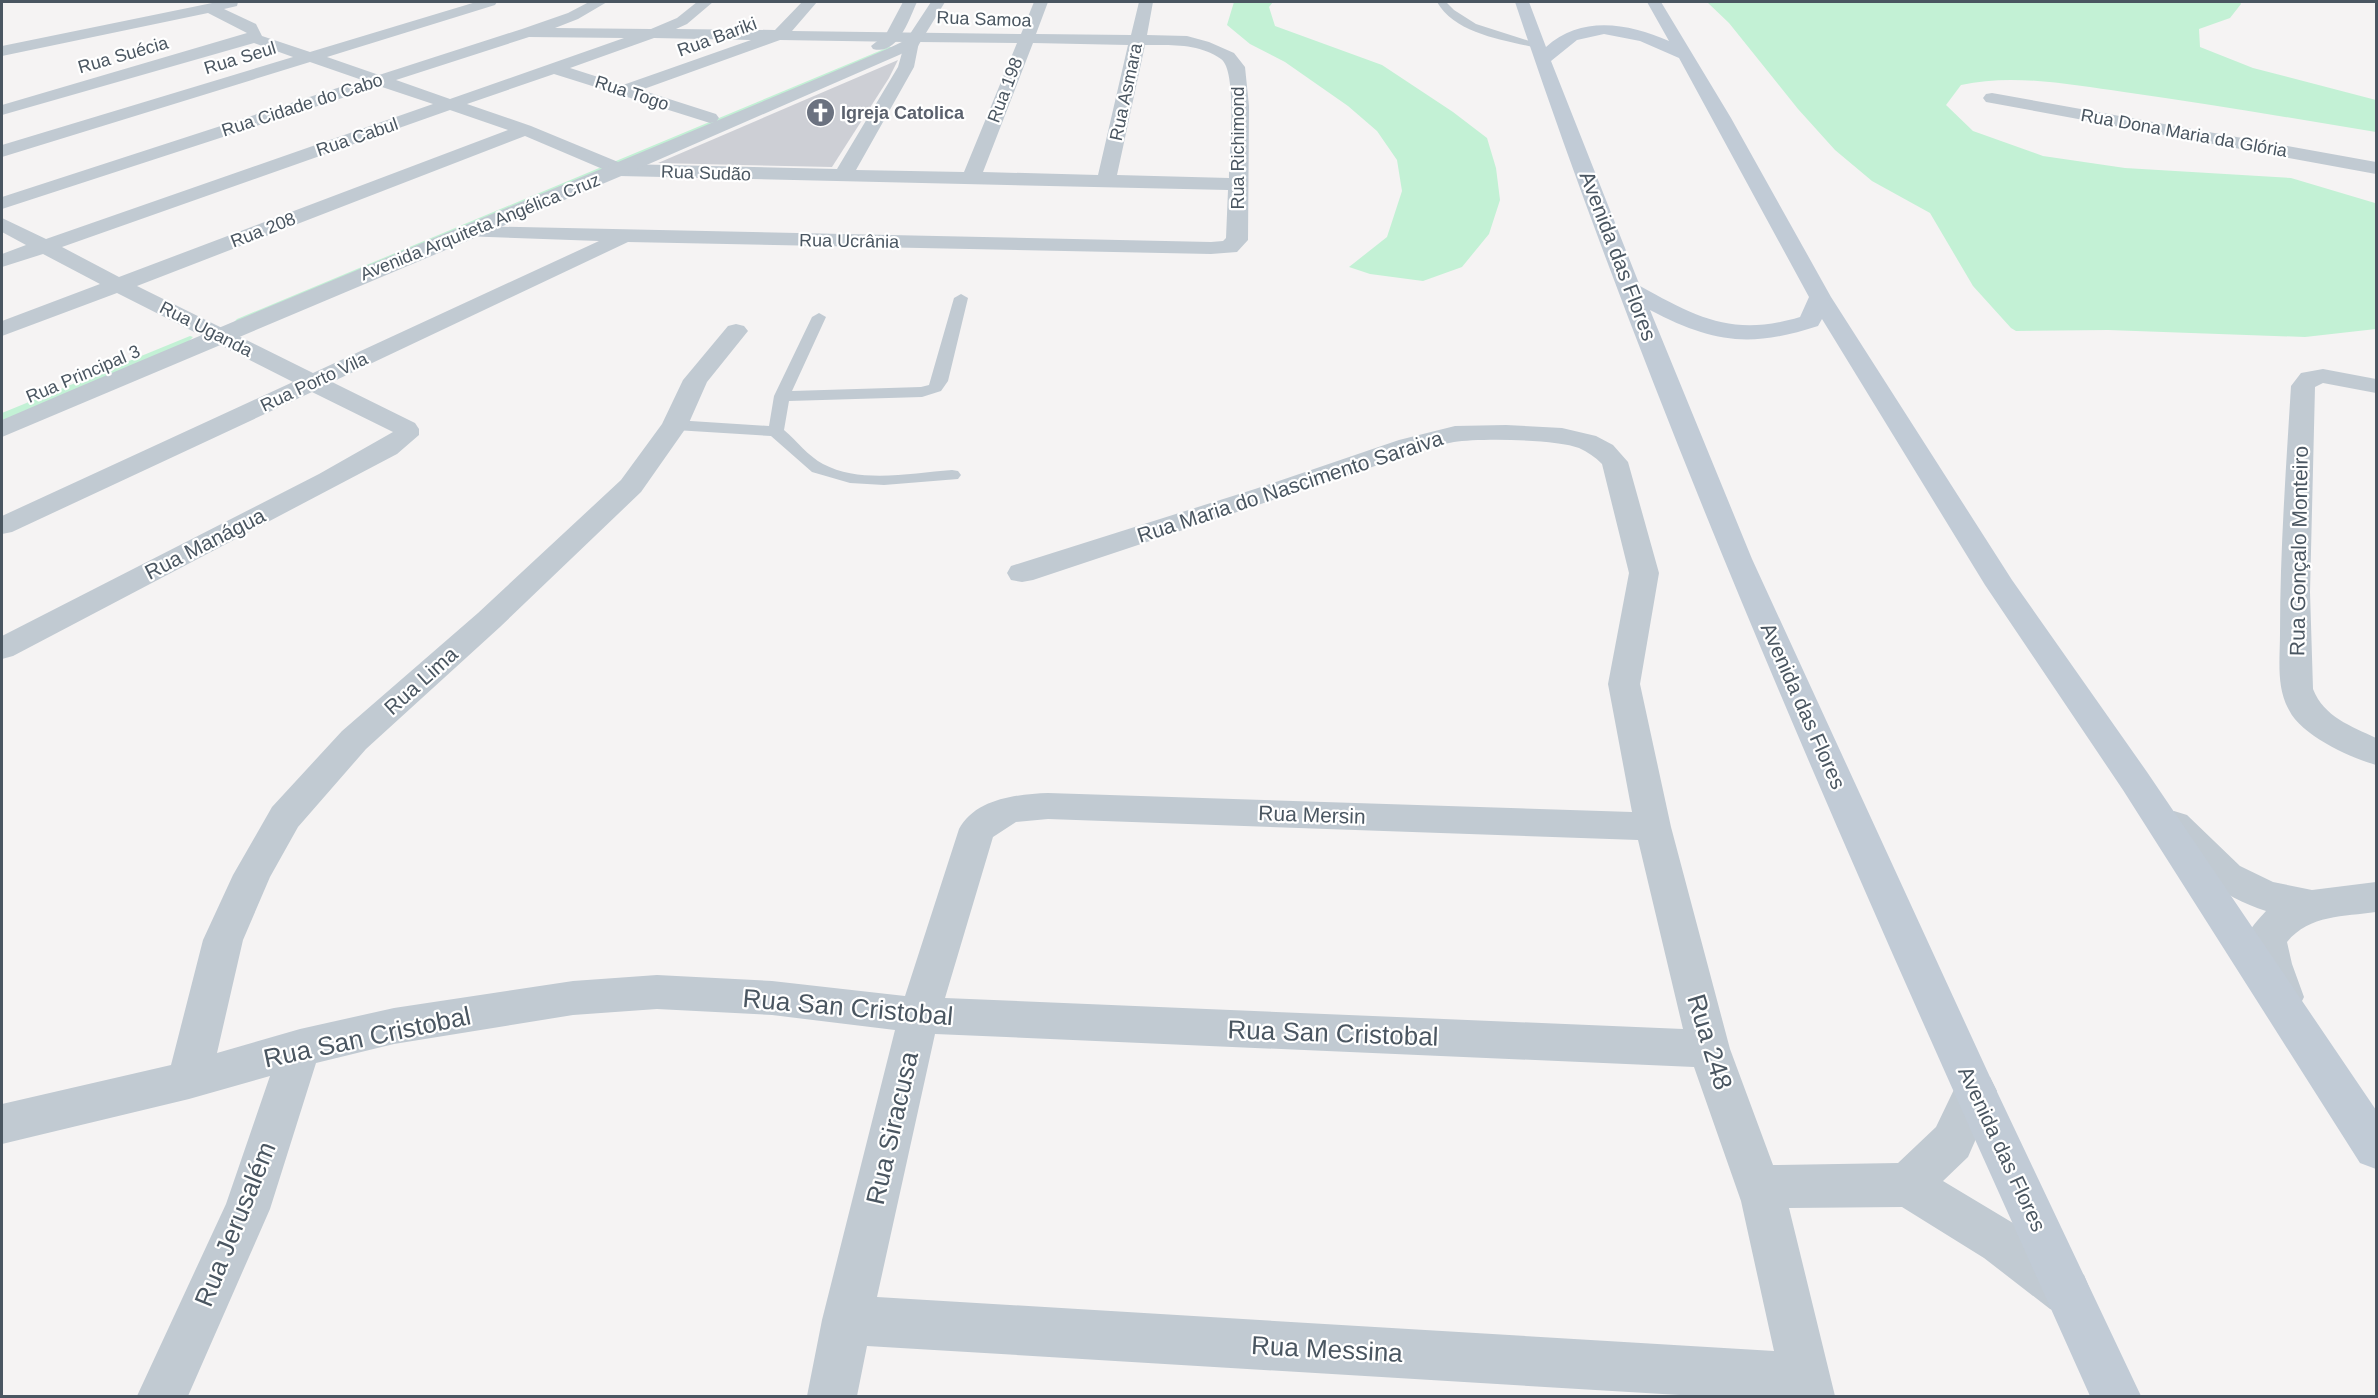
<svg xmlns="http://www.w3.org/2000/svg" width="2378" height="1398" font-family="Helvetica,sans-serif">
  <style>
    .green { fill: #c3f1d5 }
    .building { fill: #cdcfd5 }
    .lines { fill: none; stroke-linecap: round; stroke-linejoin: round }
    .service { fill: #c1cad2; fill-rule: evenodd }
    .minor { fill: #c1cad2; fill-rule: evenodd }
    .tertiary { fill: #c1cad2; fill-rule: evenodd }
    .secondary { fill: #c1cbd6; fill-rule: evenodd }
    .labels { text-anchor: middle; stroke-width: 4.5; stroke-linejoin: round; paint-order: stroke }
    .far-street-label { font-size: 18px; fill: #4a5661; stroke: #fff }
    .far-worship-label { font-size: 18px; font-weight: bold; fill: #5b616d; stroke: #fff; text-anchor: start }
    .street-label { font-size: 21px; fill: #4a5661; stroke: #fff }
    .near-street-label { font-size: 26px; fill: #4a5661; stroke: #fff }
  </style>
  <rect width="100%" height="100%" fill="#f5f3f3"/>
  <!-- green -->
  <path class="green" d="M1234,2H1273L1269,7L1275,26L1382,65L1453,112L1487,138L1496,168L1500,200L1489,234L1462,267L1423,281L1370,274L1349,267L1387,237L1402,191L1397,160L1377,131L1348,106L1285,62L1250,44L1227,25Z
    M1707,2H2240L2241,4L2230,18L2199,29L2200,47L2253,68L2376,100V132C2292,118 2209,104 2124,92C2071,85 2014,73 1961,85L1946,105L1973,131L2043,156L2125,168L2291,178L2375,203L2376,329L2305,337L2108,330L2016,331L2011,328L1973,286L1930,213L1872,181L1835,150L1798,109L1729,23Z
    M889,47H897L231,325L237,319Z
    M190,336L193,337L187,343L2,421V413Z"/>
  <!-- building -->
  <path class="building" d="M898,60L889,78L832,167L658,163Z"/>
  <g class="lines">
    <!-- service -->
    <path class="service" d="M1437,2H1446L1454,10L1476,24L1542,45L1537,48C1504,40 1455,34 1437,2Z
      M961,294L968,298L948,381L941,391L922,397L789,401L784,430C797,441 808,456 823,464C861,484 911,473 952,470L958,471L961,475L958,479L884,485L850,483L812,472L771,436L675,430L667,425L675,420L769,426L774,396L812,317L819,313L826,317L792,391L921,387L929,385L954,298Z"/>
    <!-- minor -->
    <path class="minor" d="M217,2H238L237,6L224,9L256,24L262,36L310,52L476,2H497L495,5L327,57L379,75L522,29L568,13L589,2H607L578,19L555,28L651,29L677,18L697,2H713L687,24L676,29L775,30L802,2H817L792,31L1021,34L1034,2H1048L1036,34L1131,35L1139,2H1153L1147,35L1187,36L1209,42L1234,53L1245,67L1249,106L1248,240L1237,252L1211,254L628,242L332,382L415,423L419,429V435L397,454L13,656L2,659V636L319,474L393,432L312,392L12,532L2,534V516L293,382L117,293L2,336V321L100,284L43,254L2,267V254L26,245L2,232V218L46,239L433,104L379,86L2,209V197L362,80L310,62L2,157V145L293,57L254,43L2,115V105L247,33L208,13L2,56V46ZM529,37L624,38L450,99L396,80ZM654,38L751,40L623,85L570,68ZM780,40L905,42L898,67L837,169L623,164L531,126L467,104L554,74L710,123L716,122L719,118L716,114L641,90ZM919,42L1017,43L964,172L856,170L914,67ZM1033,43L1128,45L1098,175L983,172ZM1145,45C1170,45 1199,43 1221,59C1238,71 1229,156 1229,178L1117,175ZM450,110L508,130L119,277L62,247ZM525,136L619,176L1228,190L1226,238L1223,241L1211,242L468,226L461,228L458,232L461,236L599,241L313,373L137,286Z
      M1992,93L2376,162V174L1986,102L1983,98L1986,94Z
      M736,324L744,326L748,331L707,382L688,425L641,492L500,627L366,749L298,827L270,877L243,940L217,1053L300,1029L394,1008L573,981L657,975L772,981L905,996L959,829C975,799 1017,794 1048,793L1632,812L1608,684L1629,573L1602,464C1595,457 1588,452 1579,448C1557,439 1479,438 1454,442C1441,444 1429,449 1417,452L1033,580L1022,582L1011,580L1007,573L1011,566L1255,489L1399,440L1455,426L1506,425L1562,428L1596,436L1613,445L1628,462L1659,573L1640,684L1671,827L1730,1049L1773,1165L1898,1163L1936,1127L1960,1077L1975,1071L1990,1077L1997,1091L1968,1157L1943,1181L2018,1226L2084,1275L2091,1292L2084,1309L2067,1316L2050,1309L1984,1258L1902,1207L1789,1208L1835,1396H1696L867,1346L857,1396H807L822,1320L895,1030L772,1015L657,1009L573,1015L394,1044L316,1063L270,1209L188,1396H137L226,1204L270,1076L189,1099L2,1144V1104L171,1065L203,940L233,875L272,807L342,731L478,613L621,480L662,424L683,380L728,326ZM1048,819L1638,840L1683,1029L945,998L993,837L1016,822ZM935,1034L1694,1067L1741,1201L1774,1351L877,1297Z
      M2323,369L2376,379V393L2323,383L2315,387L2310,592L2313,689C2324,717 2351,726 2376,738V765C2349,757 2302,736 2289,710C2276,687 2280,659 2280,633C2280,551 2286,468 2291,386L2301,373Z
      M2174,811L2187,815L2240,866L2273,882L2312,890L2376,882V912C2344,917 2310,914 2287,942L2292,964L2304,997L2298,1009L2284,1014L2270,1009C2263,995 2245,953 2247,938C2249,928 2260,918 2266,911C2223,897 2178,866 2156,825L2161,815Z"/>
    <!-- tertiary -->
    <path class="tertiary" d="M903,2H917C909,19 898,56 873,49L871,46L886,34Z
      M931,2H945L918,46L899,55L626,174L2,437V420C296,293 593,174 887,49L906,40Z"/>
    <!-- secondary -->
    <path class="secondary" d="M1515,2H1529L1546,47C1581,15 1628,23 1669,41L1647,2H1661L1731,118L1831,297L2012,580L2147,772L2376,1110V1169L2360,1163L2123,790L1985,585L1822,319L1818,326C1750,348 1713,343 1650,310L1752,559L1990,1077L2141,1396H2090C1885,938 1674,478 1515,2ZM1604,34L1640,41L1679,58L1809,297L1800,317C1733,337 1698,318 1640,286L1551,61L1577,40Z"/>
  </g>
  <!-- icons -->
  <defs>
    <symbol id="church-disc" viewBox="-11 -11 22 22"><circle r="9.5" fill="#6b7280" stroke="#fff"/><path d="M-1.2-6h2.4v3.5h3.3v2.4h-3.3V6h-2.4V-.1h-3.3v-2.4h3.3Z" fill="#fff"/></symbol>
  </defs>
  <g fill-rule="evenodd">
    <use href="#church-disc" x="804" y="96" width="33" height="33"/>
  </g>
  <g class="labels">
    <!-- far-street labels -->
    <g class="far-street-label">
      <text transform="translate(984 19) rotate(2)" y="6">Rua Samoa</text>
      <text transform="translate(717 37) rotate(-20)" y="6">Rua Bariki</text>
      <text transform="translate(123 55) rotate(-16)" y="6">Rua Suécia</text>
      <text transform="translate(240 58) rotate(-17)" y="6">Rua Seul</text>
      <text transform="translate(1005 90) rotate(-69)" y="6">Rua 198</text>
      <text transform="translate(1126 92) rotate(-78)" y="6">Rua Asmara</text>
      <text transform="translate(632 93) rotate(18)" y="6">Rua Togo</text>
      <text transform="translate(302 105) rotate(-18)" y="6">Rua Cidade do Cabo</text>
      <text transform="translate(2184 133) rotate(10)" y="6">Rua Dona Maria da Glória</text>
      <text transform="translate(357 137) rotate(-19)" y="6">Rua Cabul</text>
      <text transform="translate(1238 148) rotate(-90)" y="6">Rua Richimond</text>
      <text transform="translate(706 173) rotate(2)" y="6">Rua Sudão</text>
      <text transform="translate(480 227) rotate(-22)" y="6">Avenida Arquiteta Angélica Cruz</text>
      <text transform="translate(263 230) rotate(-21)" y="6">Rua 208</text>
      <text transform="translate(849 241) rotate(1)" y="6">Rua Ucrânia</text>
      <text transform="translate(206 329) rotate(27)" y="6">Rua Uganda</text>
      <text transform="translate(83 374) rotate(-23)" y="6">Rua Principal 3</text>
      <text transform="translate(314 382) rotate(-25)" y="6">Rua Porto Vila</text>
    </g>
    <!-- far-worship labels -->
    <g class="far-worship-label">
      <text x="841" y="119">Igreja Catolica</text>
    </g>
    <!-- street labels -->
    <g class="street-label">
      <text transform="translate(1618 256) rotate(69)" y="7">Avenida das Flores</text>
      <text transform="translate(1290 487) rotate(-18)" y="7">Rua Maria do Nascimento Saraiva</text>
      <text transform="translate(205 544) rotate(-27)" y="7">Rua Manágua</text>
      <text transform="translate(2299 551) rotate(-89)" y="7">Rua Gonçalo Monteiro</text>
      <text transform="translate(421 681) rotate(-42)" y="7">Rua Lima</text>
      <text transform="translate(1803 706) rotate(66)" y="7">Avenida das Flores</text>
      <text transform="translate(1312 815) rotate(2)" y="7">Rua Mersin</text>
      <text transform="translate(2002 1149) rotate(65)" y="7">Avenida das Flores</text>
    </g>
    <!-- near-street labels -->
    <g class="near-street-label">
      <text transform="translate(848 1007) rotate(5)" y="9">Rua San Cristobal</text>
      <text transform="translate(1333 1033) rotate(2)" y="9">Rua San Cristobal</text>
      <text transform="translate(367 1037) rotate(-12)" y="9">Rua San Cristobal</text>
      <text transform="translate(1710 1042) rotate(73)" y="9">Rua 248</text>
      <text transform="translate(892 1128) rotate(-77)" y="9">Rua Siracusa</text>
      <text transform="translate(235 1224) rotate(-68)" y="9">Rua Jerusalém</text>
      <text transform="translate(1327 1349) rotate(3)" y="9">Rua Messina</text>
    </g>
  </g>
  <!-- border -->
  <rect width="2378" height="1398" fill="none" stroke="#4a5661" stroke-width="6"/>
</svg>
